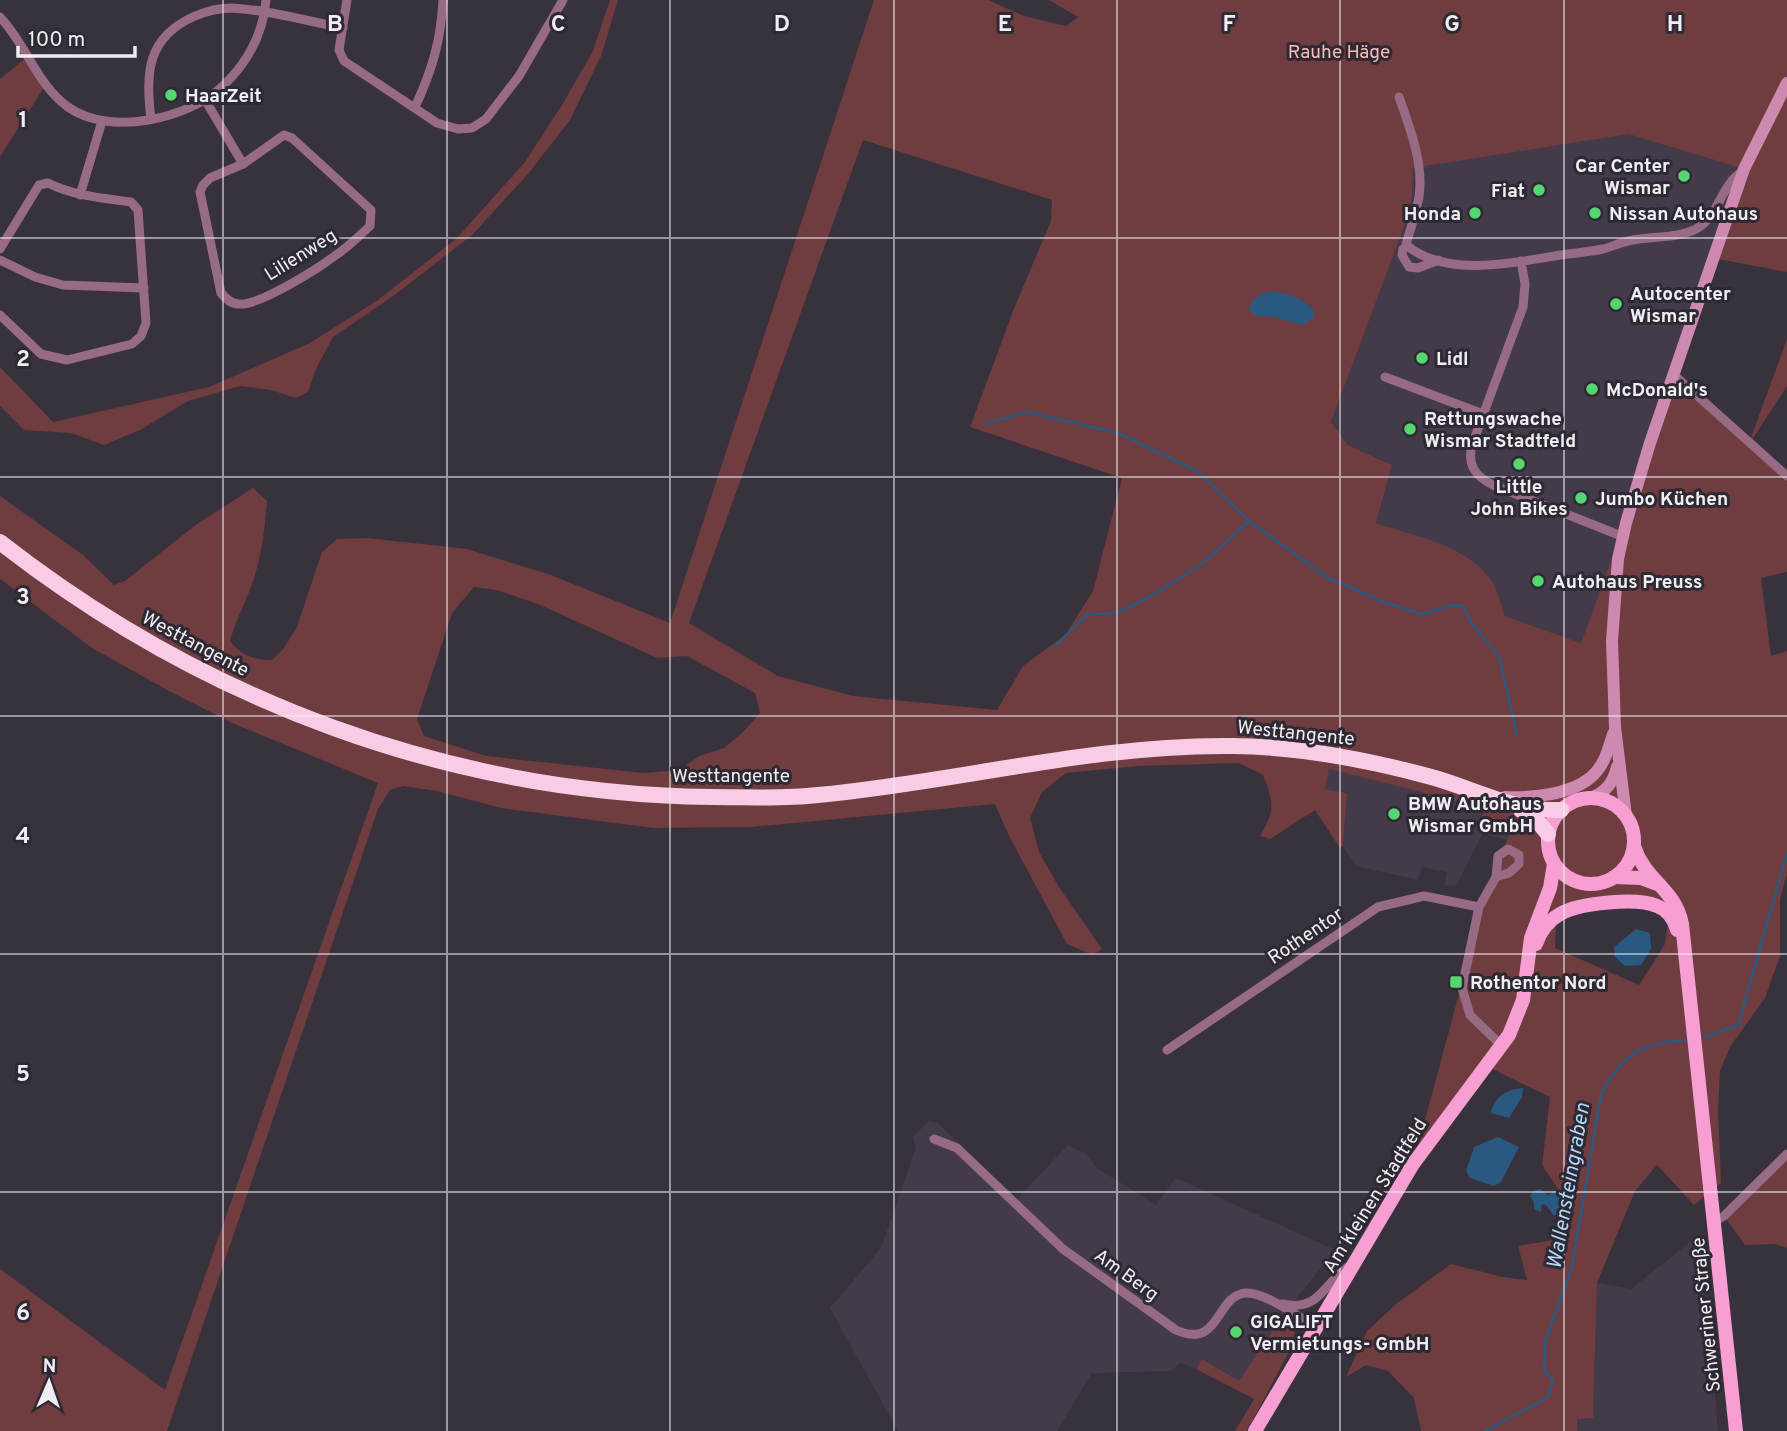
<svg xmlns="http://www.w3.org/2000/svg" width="1787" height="1431" font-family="Overpass,sans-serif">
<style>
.built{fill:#443b4a}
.green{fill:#6f3c3f;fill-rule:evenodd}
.water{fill:#295981}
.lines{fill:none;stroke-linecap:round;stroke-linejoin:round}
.stream{stroke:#295981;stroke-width:2.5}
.street{stroke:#976b84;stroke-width:9}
.secondary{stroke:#cd89b0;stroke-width:12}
.primary{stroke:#f79fd3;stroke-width:14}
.highway{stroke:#f7cce4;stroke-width:16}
.grid{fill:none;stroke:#f0edf3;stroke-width:2;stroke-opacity:0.55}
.poi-dot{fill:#55d672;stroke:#2e2932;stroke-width:2.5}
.labels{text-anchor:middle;stroke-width:6;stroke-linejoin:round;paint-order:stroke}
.park-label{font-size:19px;fill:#f6bbbc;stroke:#2e2932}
.poi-label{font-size:19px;font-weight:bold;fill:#f0edf3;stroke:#2e2932;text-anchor:start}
.street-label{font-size:19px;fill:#f0edf3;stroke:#2e2932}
.water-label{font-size:21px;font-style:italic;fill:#afd8fe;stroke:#2e2932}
.grid-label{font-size:23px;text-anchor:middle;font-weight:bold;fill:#f0edf3;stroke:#2e2932;stroke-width:6;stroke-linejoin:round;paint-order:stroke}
</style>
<rect width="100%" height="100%" fill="#38323c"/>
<g class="built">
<path d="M1625 133 1744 169 1629 513 1581 643 1505 616 1499 599 1448 548 1376 523 1392 465 1348 445 1331 422 1407 219 1412 197 1413 168Z"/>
<path d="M1329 768 1485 808 1482 816 1513 828 1507 840 1483 833 1456 886 1444 885 1447 872 1422 867 1418 880 1356 866 1343 846 1347 793 1325 789Z"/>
<path d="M929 1121 938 1123 1017 1199 1068 1145 1086 1154 1097 1168 1156 1205 1176 1178 1335 1250 1280 1319 1239 1382 1202 1359 1196 1369 1180 1363 1171 1371 1092 1373 1057 1431H898L830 1308 881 1248 916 1148 913 1137Z"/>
<path d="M1700 1234 1718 1431H1577V1419L1593 1418 1597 1283 1631 1289Z"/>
</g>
<g class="green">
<path d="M610 0H618L601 56 570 120 528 174 472 235 392 297 333 337 316 369 308 392 296 398 271 390 240 386 188 401 140 430 104 445 71 433 24 430 0 406V367L53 422 209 387 310 343 378 300 457 238 525 162 562 105 593 51Z"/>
<path d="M874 0H988L1024 16 1066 26 1078 17 1049 0H1787V272L1713 258 1744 169 1628 134 1413 168 1412 197 1407 219 1331 422 1348 445 1392 465 1376 523C1414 536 1467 545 1491 580 1498 590 1501 605 1505 616L1581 643 1619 539 1648 445 1675 377 1749 443 1787 339V386L1750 443 1787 476V572L1761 578 1771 656 1787 651V874L1780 899V956L1765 998 1730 1047 1720 1071 1718 1110 1721 1183 1694 1205 1657 1165 1635 1191 1597 1283 1593 1418 1577 1419V1431H1421L1414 1398 1388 1371 1366 1365 1346 1377 1367 1331 1396 1304 1451 1264 1503 1277 1527 1280 1518 1246 1565 1238 1574 1213 1542 1165 1550 1097 1488 1067 1436 1131 1413 1164 1463 979 1479 907 1512 828 1482 816 1485 808 1329 769 1325 789 1347 793 1343 846 1340 848 1315 810 1270 839 1260 836C1275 811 1274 802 1263 775L1239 763 1138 766 1066 773 1042 792 1030 818 1039 852 1059 887 1102 949 1093 955 1067 944 1009 836 995 804 751 827 653 828 501 808 437 791 403 786 390 790 378 809 167 1431H0V1269L165 1390 378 783 232 723 169 691 92 648 0 579V549C210 712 453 799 719 803 772 804 826 799 879 794 956 787 1031 767 1107 759 1182 750 1256 752 1331 760V756C1285 751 1239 744 1192 746 1066 750 942 784 817 795 782 798 747 797 712 797 451 794 205 702 0 542V496L83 555 114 585 125 581 197 524 253 488 267 501C265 527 262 553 254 578 247 600 236 619 230 641 242 656 254 660 272 660L284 648 297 627 322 552 337 539 367 538 467 549 551 575 670 623ZM863 140 1052 200 1051 221 1015 306 970 427 1122 478 1093 591 1066 634 1023 666 997 710 853 696 778 676 689 623ZM474 587 497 590 538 604 657 658 687 656 755 693 760 713 743 732 724 748 699 756 680 770 643 773 486 756 424 736 417 719 452 613ZM1639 902 1656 905 1669 914 1665 944 1639 985 1555 948 1556 916C1581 901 1611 903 1639 902Z"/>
<path d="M28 56 46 84 0 157V79Z"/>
<path d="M1787 1154V1248L1775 1244 1745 1245 1724 1216Z"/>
<path d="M1280 1319 1295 1332 1291 1348 1247 1431H1235L1254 1399 1196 1369 1202 1359 1239 1381Z"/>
</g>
<g class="water">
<path d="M1273 291C1290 294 1302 298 1314 310L1313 319 1302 325 1275 317 1255 316 1249 309C1253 296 1261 294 1273 291Z"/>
<path d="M1636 929 1650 933 1651 949 1641 965 1625 966 1615 957 1614 947Z"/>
<path d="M1523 1088 1522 1097 1509 1118 1491 1113C1494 1097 1507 1089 1523 1088Z"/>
<path d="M1498 1137 1519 1147 1501 1182 1494 1186 1470 1178 1466 1171 1474 1147Z"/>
<path d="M1540 1189 1548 1195 1556 1190 1565 1199 1559 1205 1563 1216 1553 1215 1547 1206 1542 1204 1541 1212 1534 1209V1202L1530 1196 1534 1191Z"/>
</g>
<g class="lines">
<g class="stream">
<path d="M984 424 1027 412 1118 433 1197 471 1249 521 1328 578 1387 603 1422 614 1453 605 1463 606 1471 623 1499 656 1517 735"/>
<path d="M1054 647 1087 615 1116 613 1144 600 1201 565 1249 521"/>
<path d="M1705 1037 1738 1025 1787 854"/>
<path d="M1485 1431 1547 1398 1553 1380 1544 1370 1545 1343 1572 1266 1601 1095C1619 1056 1644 1042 1686 1040"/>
</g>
<g class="street">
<path d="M347 0 339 50 344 61 437 123 458 129 472 128 486 119 519 76 563 0"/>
<path d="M0 17C26 44 37 85 68 107 110 137 189 119 224 85 248 62 263 33 266 0"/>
<path d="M1399 97C1410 128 1424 164 1419 197 1416 214 1410 229 1406 245 1446 278 1514 263 1560 255 1574 253 1589 252 1603 249 1611 247 1619 243 1628 241 1649 236 1677 239 1696 229 1719 217 1721 184 1742 172"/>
<path d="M204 98 243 164"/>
<path d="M415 107C432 71 441 40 443 0"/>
<path d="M151 119C145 73 147 37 195 16 207 11 219 8 232 8 269 10 307 21 343 28"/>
<path d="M284 135 292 138 371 210 370 226C359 236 348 247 336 255 319 268 259 306 239 304 231 304 226 299 221 293L200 192 203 185 210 178 243 164Z"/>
<path d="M80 195 102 121"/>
<path d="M1408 247 1403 249 1402 255 1409 267 1418 268 1439 260"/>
<path d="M0 249 39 185 48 183C74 196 102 198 131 202L138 210 146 323 141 336 132 344 67 360 41 354 0 315"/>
<path d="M0 260 35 277 63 285 144 288"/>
<path d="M1521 261 1525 284 1523 307 1472 445C1467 465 1475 476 1493 485L1624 537"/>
<path d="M1673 374 1787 476"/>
<path d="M1385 377 1483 414"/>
<path d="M1496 877 1509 873 1519 864V855L1508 849 1498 856 1496 877 1479 907 1462 988 1470 1015 1502 1046"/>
<path d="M1167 1050 1378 907 1424 896 1479 907"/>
<path d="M934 1139 957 1148 1063 1249 1176 1330C1221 1350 1215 1295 1246 1293 1265 1292 1298 1317 1315 1326"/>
<path d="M1714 1222 1724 1216 1787 1154"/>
<path d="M1282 1304C1320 1312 1322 1285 1348 1267"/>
</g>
<g class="secondary">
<path d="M1505 797C1531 798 1569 795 1590 778 1604 767 1608 750 1613 734"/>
<path d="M1591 798C1607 791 1613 783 1617 767"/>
<path d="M1626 816 1615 727 1612 641 1618 559 1626 523 1650 443 1744 169 1787 83"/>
</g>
<g class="primary">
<circle cx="1591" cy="841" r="43"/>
<path d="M1634 846C1645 881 1675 888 1682 924L1736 1431"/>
<path d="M1614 877 1641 878 1657 884"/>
<path d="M1536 944C1540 932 1548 921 1560 914 1579 903 1637 897 1657 906 1668 910 1674 919 1677 930"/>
<path d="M1255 1431 1413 1164 1509 1035 1523 1000 1531 938 1550 888 1554 864"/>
</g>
<g class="highway">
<path d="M0 542C205 702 451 794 712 797 747 797 783 799 818 795 957 782 1093 744 1233 746 1301 747 1370 760 1435 778 1476 790 1517 812 1561 810"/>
<path d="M1521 810 1535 818 1548 834"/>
</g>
</g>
<path class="grid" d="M223 0V1431M447 0V1431M670 0V1431M894 0V1431M1117 0V1431M1340 0V1431M1564 0V1431M0 238H1787M0 477H1787M0 716H1787M0 954H1787M0 1192H1787"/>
<g class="poi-dot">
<circle cx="171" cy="95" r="7"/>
<circle cx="1684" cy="176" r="7"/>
<circle cx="1539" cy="190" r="7"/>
<circle cx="1475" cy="213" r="7"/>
<circle cx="1595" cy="213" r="7"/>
<circle cx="1616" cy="304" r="7"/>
<circle cx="1422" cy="358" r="7"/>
<circle cx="1592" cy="389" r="7"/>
<circle cx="1410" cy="429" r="7"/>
<circle cx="1519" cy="464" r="7"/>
<circle cx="1581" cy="498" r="7"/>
<circle cx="1538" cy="581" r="7"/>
<circle cx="1394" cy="814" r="7"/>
<rect x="1449" y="975" width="14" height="14" rx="3.5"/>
<circle cx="1236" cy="1332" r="7"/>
</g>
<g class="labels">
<g class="park-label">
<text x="1339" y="58">Rauhe Häge</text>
</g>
<g class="poi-label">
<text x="185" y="102">HaarZeit</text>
<text x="1670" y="172" text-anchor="end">Car Center<tspan x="1670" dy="22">Wismar</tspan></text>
<text x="1525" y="197" text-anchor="end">Fiat</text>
<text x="1461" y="220" text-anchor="end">Honda</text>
<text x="1609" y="220">Nissan Autohaus</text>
<text x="1630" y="300">Autocenter<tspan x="1630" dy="22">Wismar</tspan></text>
<text x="1436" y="365">Lidl</text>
<text x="1606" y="396">McDonald's</text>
<text x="1424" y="425">Rettungswache<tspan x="1424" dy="22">Wismar Stadtfeld</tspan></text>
<text x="1519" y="493" text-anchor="middle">Little<tspan x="1519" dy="22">John Bikes</tspan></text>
<text x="1595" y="505">Jumbo Küchen</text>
<text x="1552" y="588">Autohaus Preuss</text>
<text x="1408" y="810">BMW Autohaus<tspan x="1408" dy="22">Wismar GmbH</tspan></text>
<text x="1470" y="989">Rothentor Nord</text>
<text x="1250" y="1328">GIGALIFT<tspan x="1250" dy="22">Vermietungs- GmbH</tspan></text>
</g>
<g class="street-label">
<text transform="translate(300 254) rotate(-32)" y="7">Lilienweg</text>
<text transform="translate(196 643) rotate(28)" y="7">Westtangente</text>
<text transform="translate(1296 732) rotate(6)" y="7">Westtangente</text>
<text x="731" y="782">Westtangente</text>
<text transform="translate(1305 935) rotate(-34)" y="7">Rothentor</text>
<text transform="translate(1374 1195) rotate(-58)" y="7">Am kleinen Stadtfeld</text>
<text transform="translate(1127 1274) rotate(36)" y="7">Am Berg</text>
<text transform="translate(1705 1315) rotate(-96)" y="7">Schweriner Straße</text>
</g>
<g class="water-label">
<text transform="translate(1568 1186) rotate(-80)" y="7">Wallensteingraben</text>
</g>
</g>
<g class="grid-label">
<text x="335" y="31">B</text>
<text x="558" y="31">C</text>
<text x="782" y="31">D</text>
<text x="1005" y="31">E</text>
<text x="1229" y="31">F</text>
<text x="1452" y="31">G</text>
<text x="1675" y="31">H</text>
<text x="23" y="127">1</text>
<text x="23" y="366">2</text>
<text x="23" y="604">3</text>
<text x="23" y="843">4</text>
<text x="23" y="1081">5</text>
<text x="23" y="1320">6</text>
</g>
<g transform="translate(49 1382) rotate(2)" stroke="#2e2932" stroke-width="5" paint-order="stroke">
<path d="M0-5L12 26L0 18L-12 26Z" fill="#f0edf3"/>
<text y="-10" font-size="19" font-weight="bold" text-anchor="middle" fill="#f0edf3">N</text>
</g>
<path d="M18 46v10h117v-10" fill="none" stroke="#f0edf3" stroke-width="3.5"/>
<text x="28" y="46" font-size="21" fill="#f0edf3" stroke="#2e2932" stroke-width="5" paint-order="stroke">100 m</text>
</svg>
